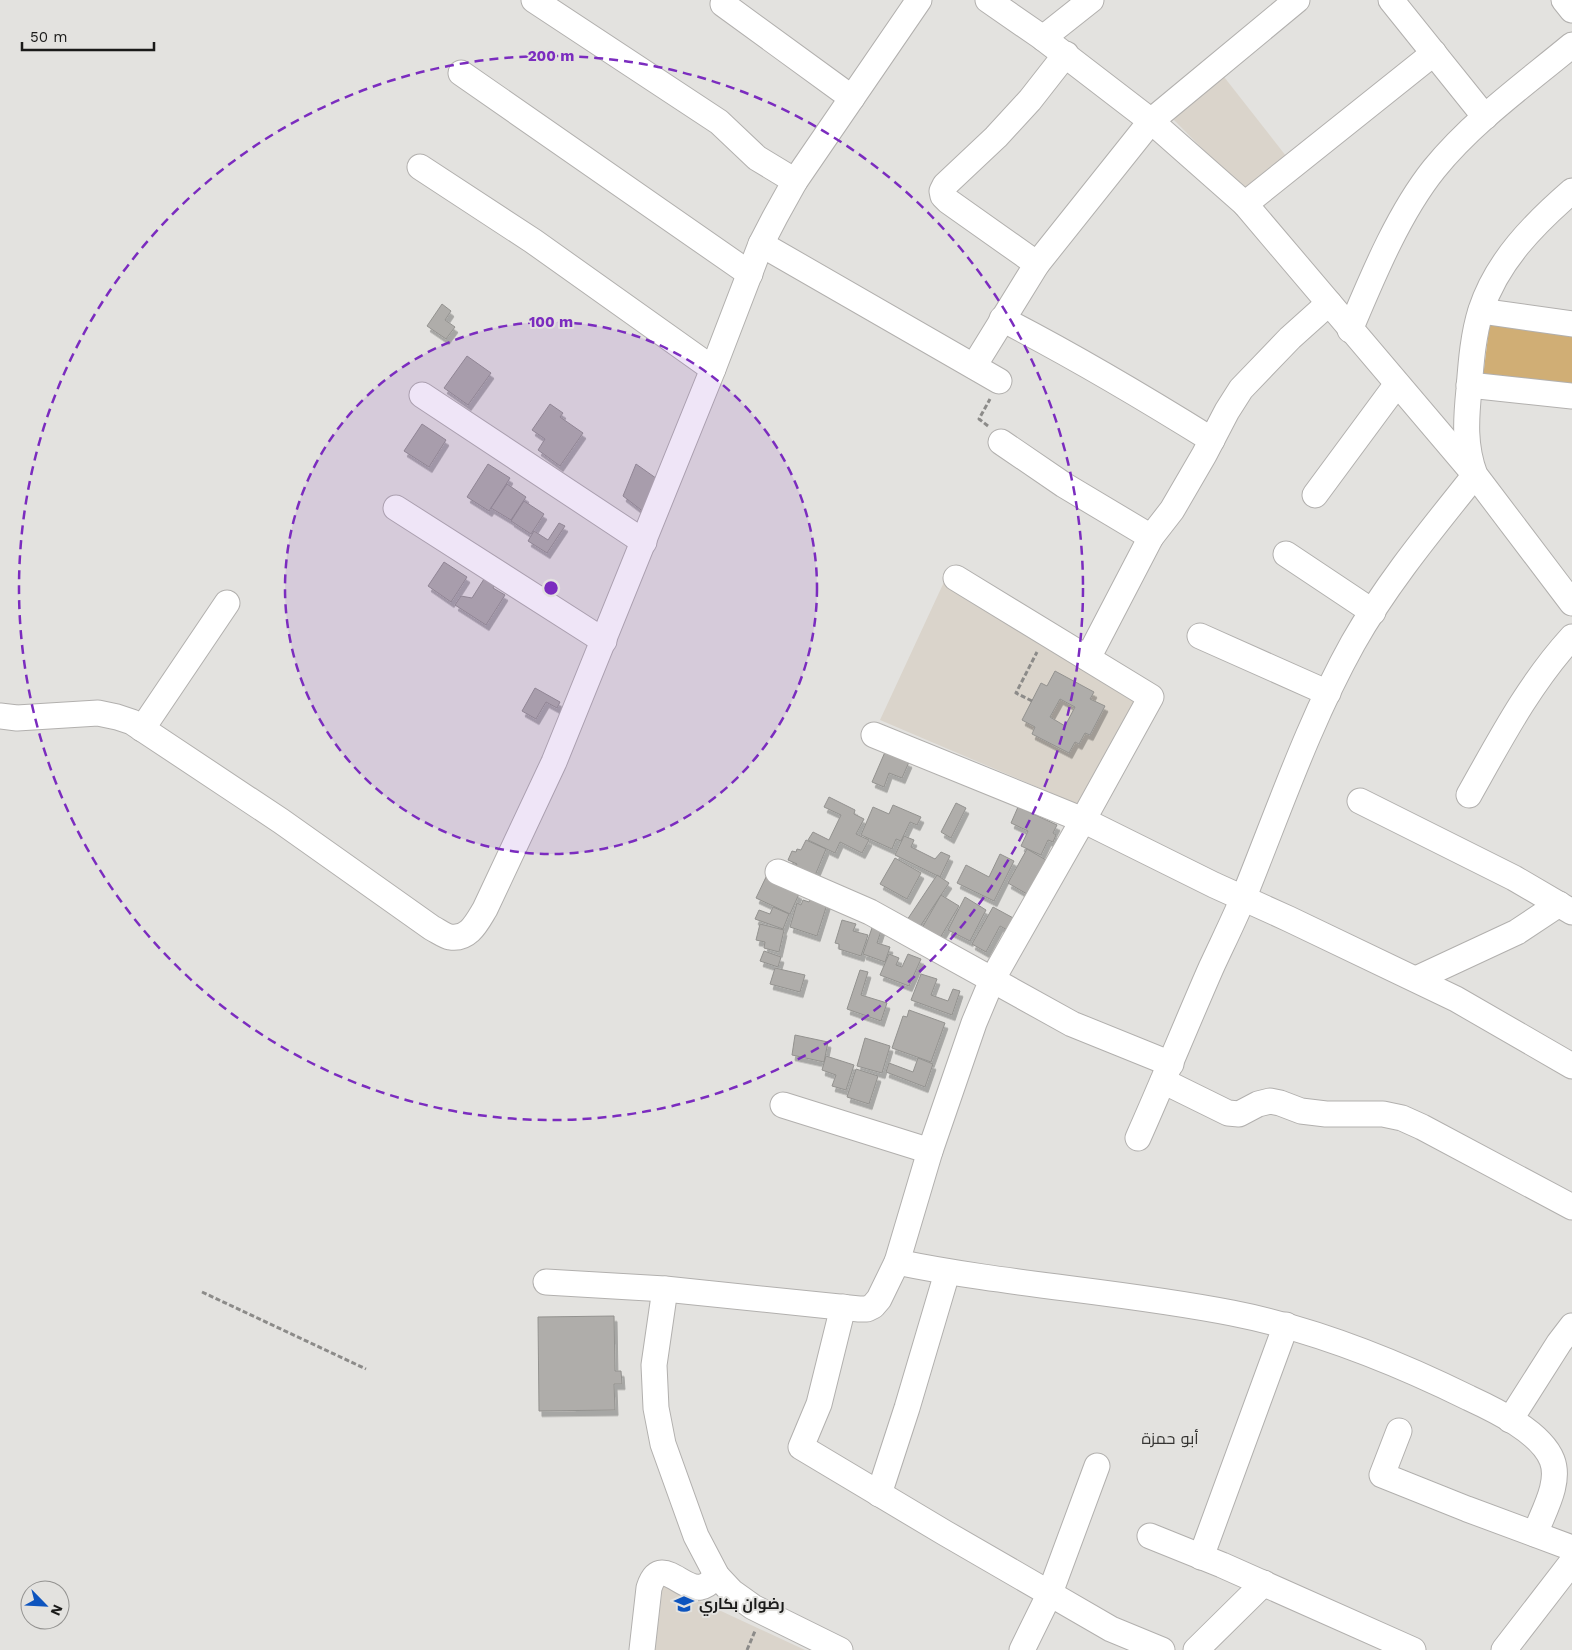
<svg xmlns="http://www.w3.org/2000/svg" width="1572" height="1650" font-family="'Work Sans',Cairo,sans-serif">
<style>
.built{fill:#dad4cb}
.green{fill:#d0ae75}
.building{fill:#afadaa;stroke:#93928f;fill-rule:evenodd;filter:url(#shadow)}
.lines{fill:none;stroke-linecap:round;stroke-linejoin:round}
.minor-casing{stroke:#b2b0ae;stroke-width:27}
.path{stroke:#8c8b89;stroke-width:3;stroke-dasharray:5 2.5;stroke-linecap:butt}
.minor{stroke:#fff;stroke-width:25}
.ring{fill:none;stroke:#7b2cbf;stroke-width:2.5;stroke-dasharray:9 6}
.labels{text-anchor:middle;stroke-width:4;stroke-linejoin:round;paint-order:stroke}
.poi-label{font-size:15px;font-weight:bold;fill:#1a1a19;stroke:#e3e2df;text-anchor:start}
.neighbourhood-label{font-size:16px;fill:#353432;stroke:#e3e2df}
.centre{fill:#7b2cbf;stroke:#e3e2df;stroke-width:2.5}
.ring-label{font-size:15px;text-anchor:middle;font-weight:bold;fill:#7b2cbf;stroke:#e3e2df;stroke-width:4;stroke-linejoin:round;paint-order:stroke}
</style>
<defs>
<filter id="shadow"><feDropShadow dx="3" dy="5.5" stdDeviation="0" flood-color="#0004"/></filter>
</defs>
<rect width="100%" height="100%" fill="#e3e2df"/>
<g class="built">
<path d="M1221 73 1286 156 1245 192 1171 117Z"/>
<path d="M944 582 1135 702 1077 804 880 720Z"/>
<path d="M663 1584 805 1650H655Z"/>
</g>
<path class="green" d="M1490 321 1572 331V388L1483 377Z"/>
<g class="building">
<path d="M442 304 451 311 445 320 455 327 446 339 427 326Z"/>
<path d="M467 356 491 373 468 405 444 388Z"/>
<path d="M550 404 563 413 560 417 583 433 560 466 538 450 545 439 532 430Z"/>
<path d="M422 424 446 440 429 467 404 451Z"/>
<path d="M488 464 510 478 489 511 467 497Z"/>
<path d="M636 464 660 481 645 513 623 496Z"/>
<path d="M507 484 526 497 511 520 491 508Z"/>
<path d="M524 501 544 514 531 534 511 521Z"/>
<path d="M559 523 565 526 547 553 528 541 534 531 548 540Z"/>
<path d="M444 562 467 577 451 602 428 586Z"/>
<path d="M484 579 494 586 493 588 505 595 486 625 455 605 461 596 472 598Z"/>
<path d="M1055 671 1094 692 1090 699 1105 706 1090 735 1085 733 1079 744 1075 742 1069 753 1032 734 1035 727 1022 720 1041 683 1047 686ZM1060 699 1075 707 1065 726 1050 717Z"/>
<path d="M535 688 560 702 557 708 546 702 536 719 522 711Z"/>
<path d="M885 752 909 762 902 778 889 773 884 787 872 782Z"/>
<path d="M829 797 855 810 854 814 864 819 856 834 869 840 862 853 840 842 835 853 808 840 813 832 829 840 841 815 824 807Z"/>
<path d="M956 803 966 808 951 838 941 832Z"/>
<path d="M893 805 921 817 917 825 910 822 901 841 896 839 892 849 861 835 873 807 889 814Z"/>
<path d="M1018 807 1057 825 1053 833 1056 835 1053 842 1048 840 1041 855 1021 846 1028 831 1011 823Z"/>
<path d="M904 836 914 840 911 847 935 859 941 852 950 856 940 877 895 855Z"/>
<path d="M806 840 826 849 814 878 794 869 797 864 788 860 792 851 796 852 797 849 801 850Z"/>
<path d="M1027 849 1046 860 1027 894 1008 883Z"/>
<path d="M1000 854 1014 861 994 901 957 883 966 865 989 877Z"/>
<path d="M895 858 921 873 907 899 880 884Z"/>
<path d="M767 875 799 894 790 914 756 898Z"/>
<path d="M937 875 949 883 919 928 907 920Z"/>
<path d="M941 895 959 906 940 938 922 928Z"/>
<path d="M811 896 828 901 817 936 790 927 797 903 801 905 803 900 809 902Z"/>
<path d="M965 897 986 910 970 941 948 930Z"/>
<path d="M773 907 789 914 783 929 755 919 759 910 770 914Z"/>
<path d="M993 907 1017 920 1011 932 1000 926 986 952 972 944Z"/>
<path d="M842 920 856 924 853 931 868 935 861 956 839 949V944L835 943Z"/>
<path d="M874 922 883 925 877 943 890 947 885 962 863 954Z"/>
<path d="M760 924 784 930 779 952 764 948 765 942 756 940Z"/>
<path d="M764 951 781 957 778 967 760 961Z"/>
<path d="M889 954 899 958 896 965 902 967 908 954 921 959 909 986 880 975Z"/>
<path d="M775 968 805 975 800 992 770 984Z"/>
<path d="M860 970 868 972 861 995 887 1003 881 1021 847 1009Z"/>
<path d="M921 974 937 979 931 995 948 1001 953 989 960 991 952 1015 911 1000Z"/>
<path d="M909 1010 945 1023 931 1062 892 1048 903 1016 907 1017Z"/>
<path d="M795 1035 828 1042 824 1062 792 1055Z"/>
<path d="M865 1038 890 1046 882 1073 857 1066Z"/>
<path d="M826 1056 854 1065 846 1090 832 1086 836 1075 822 1070Z"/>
<path d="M918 1058 933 1064 925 1087 886 1072 889 1063 913 1072Z"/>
<path d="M856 1069 878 1076 869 1104 847 1097Z"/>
<path d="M614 1316 615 1371H621L622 1384H614L615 1410 539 1411 538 1317Z"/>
</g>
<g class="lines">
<defs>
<g id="minor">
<path d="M534 0 719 122 757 158 795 181"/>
<path d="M988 0 1043 38 1151 121 1245 204 1475 475C1432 529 1387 583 1353 643 1310 720 1280 807 1247 889 1236 916 1223 942 1211 968 1186 1025 1163 1082 1138 1138"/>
<path d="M1391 0 1485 117"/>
<path d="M1564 0 1572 10"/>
<path d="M723 4 852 98"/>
<path d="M1043 38 1091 0"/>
<path d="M461 73 750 274"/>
<path d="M420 167 533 241 713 369"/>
<path d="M1572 191C1534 224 1497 261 1481 310 1473 335 1471 363 1469 389 1466 419 1464 446 1475 475L1572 603"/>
<path d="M1245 204 1434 53"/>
<path d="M761 244 999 381"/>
<path d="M1037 264 948 201 943 196 942 191 945 185 996 137 1030 100 1066 54"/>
<path d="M1481 311 1572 324"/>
<path d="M1002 319C1074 356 1143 397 1212 440"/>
<path d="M1350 330C1372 278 1398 214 1434 169 1473 121 1525 84 1572 45"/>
<path d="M974 366 1037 264 1151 121 1297 0"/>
<path d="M1469 385 1572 396"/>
<path d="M422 395 644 542"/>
<path d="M1001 442 1064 485 1151 537"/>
<path d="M1315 495 1397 384"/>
<path d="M396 508 604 641"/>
<path d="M1286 554 1373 612"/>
<path d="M1200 636 1328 693"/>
<path d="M1088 658 1151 537 1172 510 1204 455 1227 411 1241 389 1290 338 1329 303"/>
<path d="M0 716 17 718 98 713 117 717 132 722 281 821 432 928C438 931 445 936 450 937 469 940 477 922 485 909L554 762 713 369 761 244 775 217 795 181 919 0"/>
<path d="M142 729 227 603"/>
<path d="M874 735 1083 820 1214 885 1289 919 1456 999 1572 1066"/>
<path d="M1469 795C1500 740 1529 684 1572 637"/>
<path d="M1360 801 1514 878 1572 912"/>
<path d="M778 872 870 912 1072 1024 1171 1064"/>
<path d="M1416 979 1517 932 1559 904"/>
<path d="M1163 1081 1228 1113 1239 1114 1258 1104 1270 1101 1280 1103 1301 1111 1326 1114H1383L1402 1118 1422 1127 1572 1207"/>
<path d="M783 1105 930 1151"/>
<path d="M897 1262C1007 1285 1121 1291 1232 1313 1314 1329 1394 1361 1469 1398 1495 1410 1541 1432 1552 1460 1561 1483 1543 1512 1535 1534"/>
<path d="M546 1282 665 1289 859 1309H867L873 1306 879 1299 897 1262 930 1151 974 1023 992 980 1083 820 1151 697 956 578"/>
<path d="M665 1289 654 1365 656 1408 663 1444 696 1536 717 1576 732 1592 753 1607 840 1650"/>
<path d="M843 1307 819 1404 801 1447 945 1533 1111 1629 1162 1650"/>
<path d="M1510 1420 1559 1343 1572 1326"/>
<path d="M1399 1431 1382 1475 1467 1509 1572 1548"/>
<path d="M879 1494 907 1408 947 1273"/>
<path d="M1150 1536 1222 1565 1413 1650"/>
<path d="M1201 1557 1286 1325"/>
<path d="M642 1650 649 1588C660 1553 682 1591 701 1587 707 1586 713 1580 717 1576"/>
<path d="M1022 1650 1050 1593 1097 1466"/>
<path d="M1196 1650 1264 1583"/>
<path d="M1504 1650 1572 1562"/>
</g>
</defs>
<use href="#minor" class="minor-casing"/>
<g class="path">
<path d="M988 426 979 419 990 399"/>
<path d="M1032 701 1016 693 1037 652"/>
<path d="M202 1292 366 1369"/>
<path d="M747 1650 755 1631"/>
</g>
<use href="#minor" class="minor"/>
</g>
<circle cx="551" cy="588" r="266" fill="#7b2cbf" fill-opacity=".12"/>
<g class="ring">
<circle cx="551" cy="588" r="266"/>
<circle cx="551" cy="588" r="532"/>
</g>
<defs>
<symbol id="school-bare" viewBox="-9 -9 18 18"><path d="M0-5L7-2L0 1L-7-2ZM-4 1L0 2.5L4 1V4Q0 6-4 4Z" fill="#0d54be" stroke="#e3e2df" stroke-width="2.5" paint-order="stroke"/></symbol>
</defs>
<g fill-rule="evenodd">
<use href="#school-bare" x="670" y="1590" width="28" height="28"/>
</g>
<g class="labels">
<g class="poi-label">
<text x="699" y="1609">رضوان بكاري</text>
</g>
<g class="neighbourhood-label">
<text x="1170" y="1444">أبو حمزة</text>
</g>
</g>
<circle cx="551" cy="588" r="8" class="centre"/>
<g class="ring-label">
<text x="551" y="61">200 m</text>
<text x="551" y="327">100 m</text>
</g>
<g transform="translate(45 1605) rotate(114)"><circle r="24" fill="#e3e2df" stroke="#939290"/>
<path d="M0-4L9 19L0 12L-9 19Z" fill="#0d54be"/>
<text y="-8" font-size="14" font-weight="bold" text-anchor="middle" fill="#1a1a19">N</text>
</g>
<path d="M22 42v8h132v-8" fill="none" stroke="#1a1a19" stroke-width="2.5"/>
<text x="30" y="42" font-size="15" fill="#1a1a19" stroke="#e3e2df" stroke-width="4" paint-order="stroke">50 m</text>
</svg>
